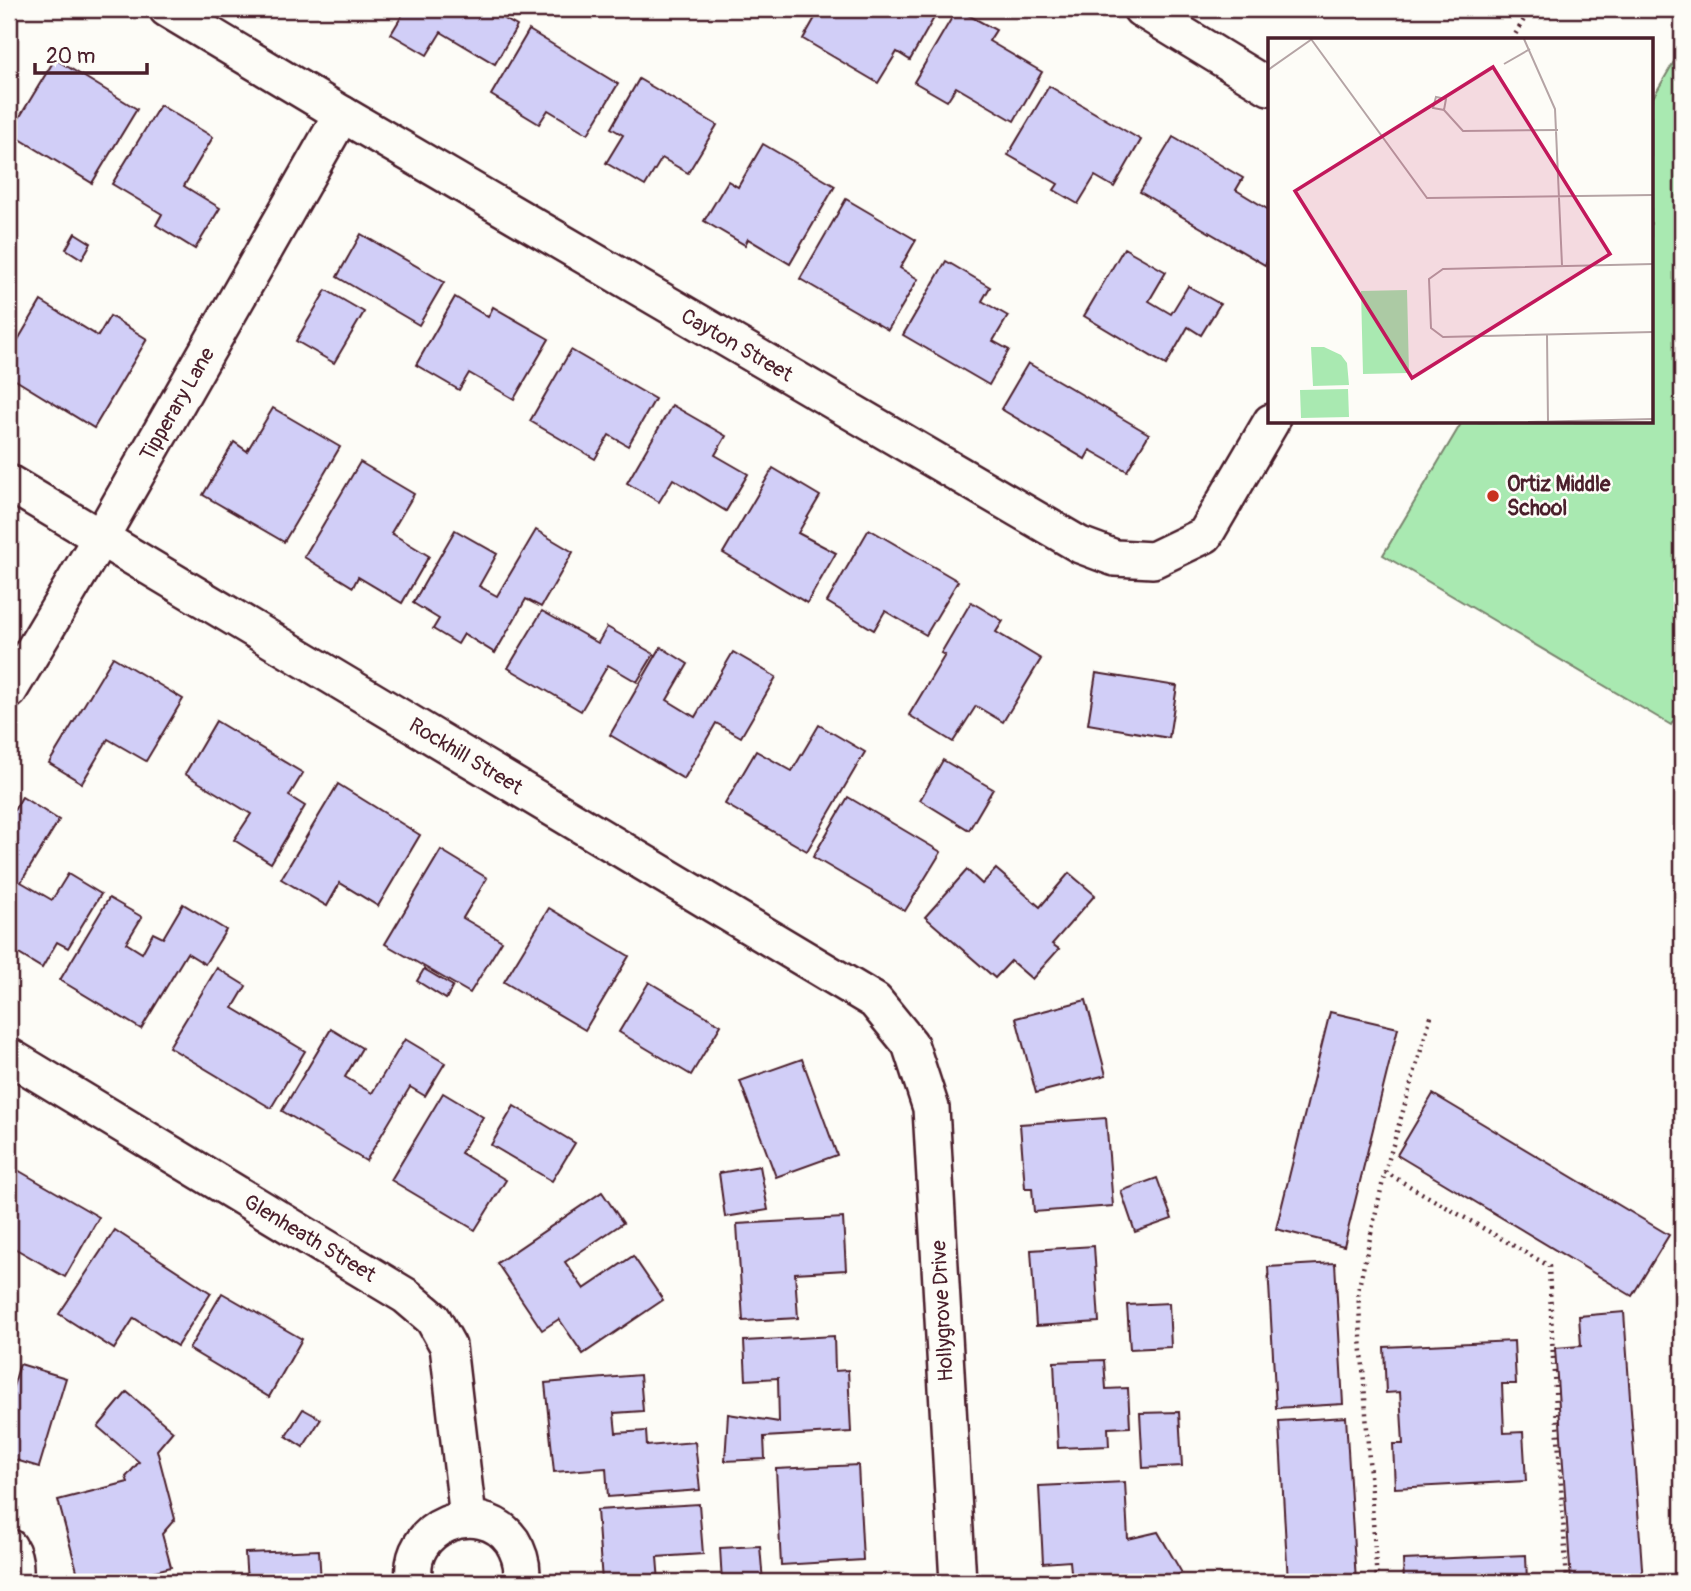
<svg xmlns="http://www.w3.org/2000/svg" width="1691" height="1591" font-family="Pangolin,sans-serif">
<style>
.green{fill:#a9e9b1;stroke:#7a846e;stroke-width:2}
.building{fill:#d1cef7;stroke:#4a1f2b;stroke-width:2}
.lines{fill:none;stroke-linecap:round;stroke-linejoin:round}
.minor-casing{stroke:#4a1f2b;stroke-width:40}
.path{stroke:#4a1f2b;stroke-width:4.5;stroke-dasharray:2 5;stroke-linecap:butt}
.minor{stroke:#fdfcf7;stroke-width:35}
.poi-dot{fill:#c8321e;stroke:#fdfcf7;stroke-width:2.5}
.labels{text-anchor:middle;stroke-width:5;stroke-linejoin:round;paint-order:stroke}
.street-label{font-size:21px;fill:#4a1f2b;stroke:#fdfcf7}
.poi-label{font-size:21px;font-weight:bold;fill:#4a1f2b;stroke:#fdfcf7;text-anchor:start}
.inset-road{fill:none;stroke:#b5a4a5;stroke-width:2}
.view{fill:#c2185b;fill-opacity:0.15;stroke:#c2185b;stroke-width:3.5}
.inset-edge{fill:none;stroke:#4a1f2b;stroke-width:3.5}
</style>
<rect width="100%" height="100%" fill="#fdfcf7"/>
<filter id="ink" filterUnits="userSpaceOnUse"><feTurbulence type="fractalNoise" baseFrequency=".0143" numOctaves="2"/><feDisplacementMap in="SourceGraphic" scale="14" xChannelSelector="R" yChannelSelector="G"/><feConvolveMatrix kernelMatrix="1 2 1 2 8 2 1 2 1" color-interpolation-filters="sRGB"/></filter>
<g filter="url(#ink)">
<path class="green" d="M1682 48V706L1671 725 1383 555 1462 422H1651V101Z"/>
<g class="building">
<path d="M406 9H487L517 26 495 64 441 32 427 55 391 34Z"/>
<path d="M820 9H939L910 60 897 52 878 83 803 39Z"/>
<path d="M957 9 996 30 989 41 1042 72 1014 121 956 87 947 101 914 82Z"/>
<path d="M529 30 618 84 588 134 548 110 539 124 491 95Z"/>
<path d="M55 59 137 109 92 183 10 133Z"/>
<path d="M639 79 717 125 688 173 662 158 645 186 606 163 623 135 611 128Z"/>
<path d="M1049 86 1141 140 1114 187 1095 176 1078 204 1054 190 1058 184 1008 155Z"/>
<path d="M160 105 213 137 184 186 220 208 195 249 156 225 162 214 112 184Z"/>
<path d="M1173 137 1243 178 1236 190 1269 210V257L1265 265 1140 192Z"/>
<path d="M763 144 835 186 790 264 748 239 745 245 704 221 728 181 738 187Z"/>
<path d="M846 199 916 240 900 268 918 279 888 330 800 279Z"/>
<path d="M75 233 91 243 82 259 66 249Z"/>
<path d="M361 234 444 282 419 325 337 277Z"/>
<path d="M1124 248 1166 272 1149 301 1171 314 1188 286 1220 304 1201 335 1188 327 1166 365 1084 316Z"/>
<path d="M946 261 990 287 982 301 1008 316 993 341 1009 350 989 385 903 335Z"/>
<path d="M326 290 364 312 334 363 296 341Z"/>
<path d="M455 297 488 317 493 307 549 339 514 399 469 373 459 390 416 365Z"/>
<path d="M41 301 98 336 110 316 147 339 94 428 9 376V355Z"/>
<path d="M571 350 655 399 628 446 609 435 595 459 530 421Z"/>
<path d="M1028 363 1149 434 1127 471 1090 450 1085 459 1001 409Z"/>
<path d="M672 405 726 436 715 455 748 474 726 511 673 479 659 502 627 483Z"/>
<path d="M273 408 340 447 284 542 203 495 234 442 247 451Z"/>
<path d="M360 462 414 494 391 533 429 556 402 603 358 577 353 587 304 557Z"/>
<path d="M773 468 820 496 798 533 836 553 807 603 723 553Z"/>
<path d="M869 529 958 581 926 635 885 611 874 630 827 602Z"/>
<path d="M455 530 497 554 479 586 497 596 536 530 573 552 541 607 526 599 495 653 464 634 458 644 433 629 439 619 413 603Z"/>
<path d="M971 602 1003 621 996 632 1041 659 1003 722 976 706 953 742 909 715 945 655 941 653Z"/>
<path d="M542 611 598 643 607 627 654 654 637 682 608 665 581 711 508 668Z"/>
<path d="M661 647 688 664 667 700 695 717 733 652 776 677 741 737 716 723 684 779 610 735Z"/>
<path d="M113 657 183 699 146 761 108 739 82 783 49 763Z"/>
<path d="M1096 673 1177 686 1169 738 1088 724Z"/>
<path d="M216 721 303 773 289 796 305 806 271 863 234 840 251 814 185 774Z"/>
<path d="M819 725 865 752 807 851 725 804 756 751 792 771Z"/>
<path d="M943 760 993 789 969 830 920 800Z"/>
<path d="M338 784 420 835 378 906 340 883 327 906 281 879Z"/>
<path d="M22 797 59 820 21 882 52 900 68 874 101 894 68 948 57 942 42 968 9 948V819Z"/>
<path d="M848 797 941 852 905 911 813 857Z"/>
<path d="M441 850 487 878 463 918 502 941 470 993 385 944Z"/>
<path d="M996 869 1040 907 1069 873 1095 895 1052 944 1059 949 1032 979 1011 961 995 978 925 917 967 870 982 884Z"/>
<path d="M109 898 142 917 126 943 142 953 153 933 163 938 183 904 226 930 205 964 187 953 141 1029 60 980Z"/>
<path d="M549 908 629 956 585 1030 504 982Z"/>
<path d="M217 968 246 986 233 1008 305 1051 271 1108 169 1047Z"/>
<path d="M424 969 453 986 446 999 417 981Z"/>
<path d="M649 982 721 1025 691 1075 619 1032Z"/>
<path d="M1086 1000 1106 1075 1036 1093 1016 1018Z"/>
<path d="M1330 1012 1398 1028 1344 1246 1276 1229Z"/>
<path d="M331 1029 362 1048 345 1077 372 1093 405 1039 445 1063 425 1096 410 1087 366 1161 282 1111Z"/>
<path d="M802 1059 837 1155 776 1177 740 1081Z"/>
<path d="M443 1093 483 1117 461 1153 506 1180 475 1230 391 1180Z"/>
<path d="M1433 1094 1669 1235 1632 1296 1397 1155Z"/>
<path d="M514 1106 575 1143 552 1181 491 1145Z"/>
<path d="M1106 1118 1113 1206 1034 1212 1032 1188H1025L1020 1124Z"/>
<path d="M9 1165 99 1217 65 1277 9 1245Z"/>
<path d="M760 1166 768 1210 725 1217 719 1173Z"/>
<path d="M1157 1178 1172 1219 1135 1232 1121 1191Z"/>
<path d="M602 1192 623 1223 565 1262 584 1289 633 1256 663 1300 583 1354 559 1319 542 1330 497 1263Z"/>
<path d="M843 1218 846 1270 795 1273 798 1318 743 1321 737 1224Z"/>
<path d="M115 1230 211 1293 177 1346 134 1318 114 1349 59 1314Z"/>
<path d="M1094 1246 1099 1322 1036 1326 1031 1250Z"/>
<path d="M1335 1263 1343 1404 1276 1408 1268 1267Z"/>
<path d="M222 1293 302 1339 269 1397 189 1349Z"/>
<path d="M1169 1303 1171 1347 1130 1349 1127 1305Z"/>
<path d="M1624 1312 1643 1582H1571L1555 1348 1581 1346 1579 1316Z"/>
<path d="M834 1336 835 1371 848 1370 851 1432 764 1437 765 1459 725 1461 728 1414 779 1422 778 1378 746 1380 744 1341Z"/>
<path d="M1514 1341 1516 1384H1502L1504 1433 1523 1432 1526 1481 1395 1488 1393 1444H1403L1400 1392 1386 1393 1384 1347Z"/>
<path d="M1104 1360 1106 1389 1128 1388 1130 1427 1108 1428 1109 1446 1058 1448 1054 1362Z"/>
<path d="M20 1364 66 1378 39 1467 9 1458V1389L12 1390Z"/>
<path d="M640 1375 643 1411 614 1413 616 1433 646 1431 647 1446 695 1442 700 1490 608 1497 606 1468 554 1472 545 1383Z"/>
<path d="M127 1392 173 1431 157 1450 175 1519 162 1534 171 1567 112 1582H80L58 1500 128 1482 126 1477 139 1462 98 1427Z"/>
<path d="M303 1409 321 1419 303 1447 286 1436Z"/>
<path d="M1179 1412 1182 1466 1143 1468 1140 1413Z"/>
<path d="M1346 1417 1356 1582H1288L1279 1421Z"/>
<path d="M858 1465 863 1560 781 1565 776 1469Z"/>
<path d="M1125 1482 1128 1539 1158 1532 1182 1573 1164 1582H1072L1070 1561 1043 1563 1039 1486Z"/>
<path d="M699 1504 703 1554 657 1557 659 1582H602L597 1510Z"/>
<path d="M760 1546 763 1582H722L720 1548Z"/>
<path d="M319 1550 321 1582H247L245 1553Z"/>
<path d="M1526 1555 1527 1582H1404L1403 1560Z"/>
</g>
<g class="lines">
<defs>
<g id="minor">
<path d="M167 9 342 114 1080 545 1115 558 1153 560 1205 535 1271 422"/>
<path d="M1141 9 1269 87"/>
<path d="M9 483 875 1001 910 1044 931 1108 958 1582"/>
<path d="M9 691 101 537 342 114"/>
<path d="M9 1056 406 1296 433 1319 448 1346 468 1518"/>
<path d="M9 1547C16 1558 16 1570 14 1582"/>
<path d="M415 1582C403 1527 480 1496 512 1541 520 1554 524 1567 521 1582"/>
</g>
</defs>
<use href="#minor" class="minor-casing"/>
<g class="path">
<path d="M1512 40 1530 9"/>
<path d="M1385 1172 1549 1266 1553 1358 1567 1582"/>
<path d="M1377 1582 1358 1291 1385 1172 1431 1016"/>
</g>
<use href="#minor" class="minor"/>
</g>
</g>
<circle class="poi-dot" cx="1493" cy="496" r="7"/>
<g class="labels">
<g class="street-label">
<text transform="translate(737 345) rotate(30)" y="7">Cayton Street</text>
<text transform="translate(177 404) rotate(-60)" y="7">Tipperary Lane</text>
<text transform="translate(466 756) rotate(31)" y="7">Rockhill Street</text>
<text transform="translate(310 1238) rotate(31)" y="7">Glenheath Street</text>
<text transform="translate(942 1311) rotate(-93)" y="7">Hollygrove Drive</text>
</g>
<g class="poi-label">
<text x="1507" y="491">Ortiz Middle<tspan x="1507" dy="24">School</tspan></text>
</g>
</g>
<g transform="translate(1268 38)">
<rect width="385" height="385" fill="#fdfcf7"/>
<path d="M139 252 141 335 95 336 93 253ZM43 309H56L73 317 79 325 81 347 45 348ZM80 351 81 379 33 380 32 352Z" fill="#a9e9b1"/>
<path class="inset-road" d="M43 1 159 160 385 157M256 1 287 71 294 227M236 26 262 11M0 32 44 1M176 72 178 61 168 59 165 70 176 72 195 93 290 92M385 226 175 231 161 241 163 290 175 299 385 294M279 297 280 384M260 384 385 381"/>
<path class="view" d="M225 29 342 216 144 340 27 153Z"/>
<rect width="385" height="385" class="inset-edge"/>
</g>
<rect width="1691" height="1591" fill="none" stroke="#fdfcf7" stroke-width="35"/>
<rect x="18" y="18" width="1656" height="1556" fill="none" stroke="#4a1f2b" stroke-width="2.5" filter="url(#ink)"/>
<path d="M35 63v10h112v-10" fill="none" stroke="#4a1f2b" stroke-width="3.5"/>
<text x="46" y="63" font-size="21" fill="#4a1f2b" stroke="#fdfcf7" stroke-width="5" paint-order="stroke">20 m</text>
</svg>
